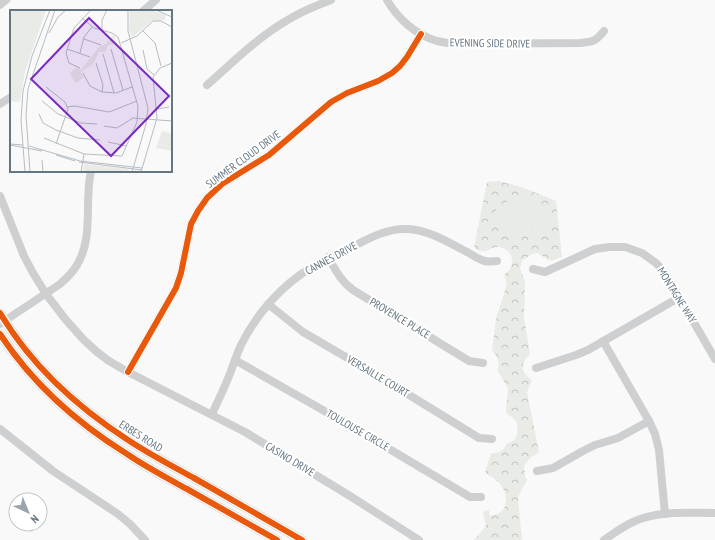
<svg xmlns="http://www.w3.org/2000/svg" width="715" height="540" font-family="'PT Sans Narrow',sans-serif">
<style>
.park{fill:url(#park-crowns)}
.garden{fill:#e8ebe6}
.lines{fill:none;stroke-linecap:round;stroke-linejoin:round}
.minor{stroke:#cecfd0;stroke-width:8}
.major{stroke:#e1e2e2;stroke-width:10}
.cycleway-casing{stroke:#fff;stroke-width:8}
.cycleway{stroke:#e8590c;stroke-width:6}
.labels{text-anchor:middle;stroke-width:4;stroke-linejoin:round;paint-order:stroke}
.street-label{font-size:11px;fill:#657683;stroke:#fff}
.inset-road{fill:none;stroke:#b5bdc3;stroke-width:1}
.view{fill:#7b2cbf;fill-opacity:0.15;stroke:#7b2cbf;stroke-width:2}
.inset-edge{fill:none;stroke:#657683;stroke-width:2}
</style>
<defs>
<pattern id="park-crowns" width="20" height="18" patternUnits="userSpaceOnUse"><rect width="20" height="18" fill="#e8ebe6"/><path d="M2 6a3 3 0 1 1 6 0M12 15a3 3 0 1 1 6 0" fill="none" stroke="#c0c3c0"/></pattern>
</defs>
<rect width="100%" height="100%" fill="#f9f9f9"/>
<path class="park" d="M499 181C520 186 537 193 556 201L562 257 551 261 547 259 537 253 532 254 523 260 521 264 520 269 525 281 524 317 530 354C520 364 520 372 532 380L527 392 539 452 530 458 524 466 525 477 527 480 518 497 521 530 522 540H474L486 526 483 512 489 510 490 516C494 515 499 514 502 511 510 501 505 487 496 480 493 477 489 475 485 473L491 453C500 453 504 451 507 443 518 442 520 430 516 421 514 418 508 415 506 412L508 388 497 370C501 363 497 356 492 350L496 319 507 284 504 275C509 271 513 266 512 259 510 249 500 245 492 248 490 249 488 250 486 251 481 252 478 250 474 248L487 182Z"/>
<path class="garden" d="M525 193 529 194 549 220 548 224 538 231 533 230 520 239H515L495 213C498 207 504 201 511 201L512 203Z"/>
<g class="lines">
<g class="minor">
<path d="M387 0C398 19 416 35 437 41 442 42 448 43 453 44L580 43C593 42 596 41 604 31"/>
<path d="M0 5 6 0"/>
<path d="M143 11 156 0"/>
<path d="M207 85C232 63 257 38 286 21 300 12 315 6 331 0"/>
<path d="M0 104 11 97"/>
<path d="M0 196 24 256 33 273 46 294 66 320 83 339 97 352 109 361 128 372 245 432 350 496 419 540"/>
<path d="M328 257C336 271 341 281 353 290L469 361 483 363"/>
<path d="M533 269 545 272 595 249 610 247H625L642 253 656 263 666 274 715 359"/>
<path d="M268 304 303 332 380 377 479 438 492 439"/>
<path d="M0 324 60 284C67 278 73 272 77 265 94 237 84 202 91 171"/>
<path d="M603 341 649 421 655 434 659 450 665 514"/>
<path d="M235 360 349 425 470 497H481"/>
<path d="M536 368 576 355 588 350 680 297"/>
<path d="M128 372 176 288 181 273 191 224 198 211 207 198 222 184 269 155 331 102 347 93 378 81 392 73 400 66 407 57 421 34"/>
<path d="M212 414C217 403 222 393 227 381 232 369 236 356 241 345 257 313 282 285 312 267 324 259 337 254 350 248 368 239 387 228 407 229 430 230 449 243 469 253 474 256 480 260 485 261 489 262 494 261 497 261"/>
<path d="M0 429 53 471 118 514 130 524 145 540"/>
<path d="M537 471 553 468 583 451 595 445 618 438 649 421"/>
<path d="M604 540C613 534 622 527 633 522 658 510 688 513 715 513"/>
</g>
<g class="major">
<path d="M0 313C31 365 77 407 128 440 149 454 172 466 194 478 230 499 266 519 302 540"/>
<path d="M0 334C32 383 77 423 127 454 146 467 167 478 187 489 217 506 247 523 277 540"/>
</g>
<defs>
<g id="cycleway">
<path d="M0 313C31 365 77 407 128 440 149 454 172 466 194 478 230 499 266 519 302 540"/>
<path d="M0 334C32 383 77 423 127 454 146 467 167 478 187 489 217 506 247 523 277 540"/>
<path d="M128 372 176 288 181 273 191 224 198 211 207 198 222 184 269 155 331 102 347 93 378 81 392 73 400 66 407 57 421 34"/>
</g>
</defs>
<use href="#cycleway" class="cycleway-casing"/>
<use href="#cycleway" class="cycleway"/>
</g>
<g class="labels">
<g class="street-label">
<text transform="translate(490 43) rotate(1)" y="4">EVENING SIDE DRIVE</text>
<text transform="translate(243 159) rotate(-36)" y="4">SUMMER CLOUD DRIVE</text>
<text transform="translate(331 258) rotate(-28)" y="4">CANNES DRIVE</text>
<text transform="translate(677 295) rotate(58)" y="4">MONTAGNE WAY</text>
<text transform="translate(400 318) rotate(31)" y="4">PROVENCE PLACE</text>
<text transform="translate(378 376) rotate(31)" y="4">VERSAILLE COURT</text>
<text transform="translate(358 430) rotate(30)" y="4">TOULOUSE CIRCLE</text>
<text transform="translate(141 436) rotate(32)" y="4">ERBES ROAD</text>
<text transform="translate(290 459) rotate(31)" y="4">CASINO DRIVE</text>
</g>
</g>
<g transform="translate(10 10)">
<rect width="162" height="162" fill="#f9f9f9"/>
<path d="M0 0H36L15 62 10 92 0 91ZM152 121 162 124V141L146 138Z" fill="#e8ebe6"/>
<path d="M120 0 143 1 156 5 155 10 141 11 122 28 119 20ZM104 24 107 34 98 35 95 42H89L83 54 71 62 74 67 66 73 60 64 66 57 71 60 89 37 96 34ZM74 154 118 159 119 162H73Z" fill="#e8ebe6"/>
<path class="inset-road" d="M118 0V21L138 98 136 114 122 162M146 0 162 7M72 8 84 18 102 23 108 27 125 86M92 20V10L97 0M133 21 145 33 151 56M39 23 48 7 56 0M74 29 91 35M111 33 127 26 143 11H151L162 17M57 39 80 47M101 39 113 80M133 40 137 59 144 65M70 43 74 27 82 17M93 44 104 83M86 53 93 75 92 82M70 58 59 53 56 43 64 18 81 0M73 63 80 76 92 82 106 83 122 77M36 77 55 92 58 99 46 134M32 91 48 104 71 113 87 114M57 97 65 96 99 102 127 91M147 99 159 97M29 104 33 113 46 120 68 128 90 130M94 116 107 118 123 108 162 111M34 128 74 144 112 146 127 112 128 96 125 86M98 132 117 136M0 134 13 135M0 135 32 141M19 136 70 151 132 158M46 145 65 151M32 150 33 162M69 152 132 160M15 162 11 110 13 81 22 46 40 0M20 162 16 105 18 79 45 0M71 162 74 144M131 162 147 108 143 67 150 58 162 53"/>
<path class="view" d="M79 8 159 86 101 146 21 69Z"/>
<rect width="162" height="162" class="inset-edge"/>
</g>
<g transform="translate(28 512) rotate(136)"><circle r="19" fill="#ffffff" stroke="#c1c8cd"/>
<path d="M0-3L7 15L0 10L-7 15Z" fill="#99a4ac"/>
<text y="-6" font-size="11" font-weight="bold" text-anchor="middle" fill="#657683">N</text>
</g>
</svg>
